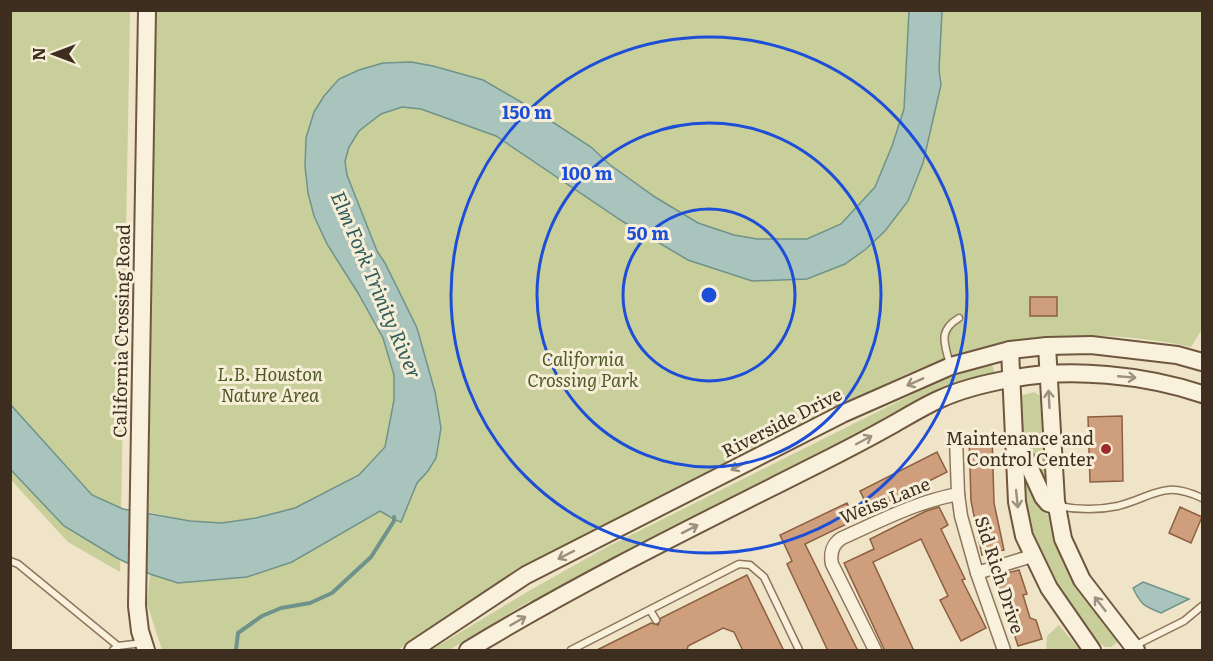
<svg xmlns="http://www.w3.org/2000/svg" width="1213" height="661" font-family="Literata,serif">
<style>
.green{fill:#c9cf9b}
.water{fill:#a9c4bc;stroke:#6f938a;stroke-width:1.5}
.lines{fill:none;stroke-linecap:round;stroke-linejoin:round}
.stream{stroke:#6f938a;stroke-width:4}
.building{fill:#cf9f7d;stroke:#8d5f41;stroke-width:1.5}
.lane-casing{stroke:#8d765c;stroke-width:9}
.street-casing{stroke:#8d765c;stroke-width:15}
.secondary-casing{stroke:#6f573f;stroke-width:20}
.lane{stroke:#faf1dc;stroke-width:6}
.street{stroke:#faf1dc;stroke-width:12}
.secondary{stroke:#faf1dc;stroke-width:16}
.oneway{stroke:#9c907e}
.ring{fill:none;stroke:#1d4ed8;stroke-width:3}
.poi-dot{fill:#9e2a2b;stroke:#f7eed8;stroke-width:2}
.labels{text-anchor:middle;stroke-width:6;stroke-linejoin:round;paint-order:stroke}
.street-label{font-size:18px;fill:#3d2e20;stroke:#f7eed8}
.park-label{font-size:18px;font-style:italic;fill:#4d5a26;stroke:#f7eed8}
.poi-label{font-size:18px;fill:#3d2e20;stroke:#f7eed8;text-anchor:end}
.water-label{font-size:20px;font-style:italic;fill:#2f5d5a;stroke:#f7eed8}
.centre{fill:#1d4ed8;stroke:#f7eed8;stroke-width:3}
.ring-label{font-size:18px;text-anchor:middle;font-weight:bold;fill:#1d4ed8;stroke:#f7eed8;stroke-width:6;stroke-linejoin:round;paint-order:stroke}
</style>
<rect width="100%" height="100%" fill="#f0e4c8"/>
<g class="green">
<path d="M11 11H130L120 572 68 542 11 480Z"/>
<path d="M155 11H909L904 109 892 146 875 187 841 224 807 239H757L734 235 698 223 655 197 609 164 591 147 528 106 483 80 433 66 411 62 383 64 359 70 305 166 308 193 314 216 383 338 394 375V400L385 447 359 475 295 508 256 518 222 523 190 521 148 512Z"/>
<path d="M942 11H1202V329L1191 347C1090 326 999 334 904 375 881 386 858 399 835 411L414 639 398 650H162L147 604 150 574 178 583 247 577 292 562 380 511C388 515 393 520 401 522L417 483 428 471 436 458 441 427 435 392 417 328 385 263 377 251 347 175 345 161 349 147 359 131 381 114 402 107 421 109 496 136 622 221 688 260 752 281 908 201 923 163 941 85 939 70Z"/>
<path d="M992 364 995 373 960 383 533 605 530 601 449 650H431L527 592 605 548 931 385 958 374Z"/>
<path d="M1034 392 1042 397 1045 486 1041 487 1020 425V396Z"/>
<path d="M1022 464 1024 465 1039 508 1050 517 1060 550 1119 641 1111 647H1105L1092 637 1055 584 1027 522Z"/>
<path d="M1059 625 1080 650H1046L1047 636Z"/>
</g>
<g class="water">
<path d="M909 11H942L939 70 941 85 923 163 908 201 885 231 866 249 845 264 807 279 752 281 688 260 622 221 496 136 421 109 402 107 381 114 359 131 349 147 345 161 347 175 377 251 385 263 417 328 435 392 441 428 436 458 428 471 417 483 401 522C393 520 388 515 380 511L292 562 247 577 178 583 150 574 117 558 64 526 11 470 10 404 92 495 123 509 190 521 222 523 256 518 295 508 359 475 385 447 394 400V375L383 338 358 293 327 244 314 216 308 193 305 166 306 138 314 112 324 96 339 79 359 70 383 63 411 62 433 66 483 80 528 106 591 147 609 164 655 197 698 223 734 235 757 239H807L841 224 875 187 892 146 904 109Z"/>
<path d="M1143 582 1189 599 1161 613C1144 606 1141 605 1133 588Z"/>
</g>
<g class="lines">
<path class="stream" d="M236 650 238 633 262 616 281 608 310 603 332 593 371 557 394 521V517"/>
</g>
<g class="building">
<rect x="1030" y="297" width="27" height="19"/>
<path d="M1122 416 1123 481 1090 482 1088 417Z"/>
<path d="M992 435 994 503 1004 550 982 555 971 501 969 436Z"/>
<path d="M937 452 947 472 870 511 860 491Z"/>
<path d="M847 503 855 520 805 544 858 651H828L787 564 792 561 780 535Z"/>
<path d="M939 507 948 525 941 529 965 579 962 580 986 628 961 641 940 600 948 596 921 539 873 562 914 651H885L844 563 874 549 870 539 926 511Z"/>
<path d="M1180 507 1202 517 1191 543 1169 533Z"/>
<path d="M1019 570 1027 594 1023 595 1030 618 1036 620 1042 639 1018 646 998 584V575Z"/>
<path d="M747 575 784 651H743L734 632 723 628 688 646 687 651H595L651 623 658 625 661 618Z"/>
</g>
<g class="lines">
<defs>
<g id="lane">
<path d="M950 365C945 344 937 331 959 318"/>
<path d="M1058 506C1078 510 1099 510 1118 506 1155 496 1163 480 1202 498"/>
<path d="M10 561 18 564 118 646"/>
<path d="M650 610 656 620"/>
<path d="M1134 646 1184 621 1202 606"/>
<path d="M113 650 118 646 142 643"/>
<path d="M571 650 739 564 750 565 764 577 799 650"/>
</g>
<g id="street">
<path d="M956 438 958 494 961 516 977 573 1004 650"/>
<path d="M977 573 1032 556"/>
<path d="M875 650 832 564C830 554 832 544 842 538 880 521 916 502 958 494"/>
</g>
<g id="secondary">
<path d="M1047 346 1056 501 1063 539 1082 580 1136 650"/>
<path d="M1010 350 1017 502 1024 536 1049 588 1092 650"/>
<path d="M1017 440 1043 497 1048 503 1057 506"/>
<path d="M146 650 140 631 137 606 147 10"/>
<path d="M413 650 526 575 842 414 951 366 1010 350 1047 346 1091 345 1177 355 1202 362"/>
<path d="M468 650C580 582 699 524 816 465 842 452 867 439 892 425 908 416 924 406 940 399 962 389 987 383 1010 379 1070 367 1145 375 1202 394"/>
</g>
</defs>
<use href="#lane" class="lane-casing"/>
<use href="#street" class="street-casing"/>
<use href="#secondary" class="secondary-casing"/>
<use href="#lane" class="lane"/>
<use href="#street" class="street"/>
<use href="#secondary" class="secondary"/>
</g>
<defs><path id="oneway-shaft" d="M-6 0H5M1.5-3L5.5 0L1.5 3" fill="none" stroke-width="1.6" stroke-linecap="round" stroke-linejoin="round" transform="scale(1.5)"/></defs>
<g class="oneway">
<use href="#oneway-shaft" transform="translate(1127 377) rotate(5)"/>
<use href="#oneway-shaft" transform="translate(915 382) rotate(156)"/>
<use href="#oneway-shaft" transform="translate(1049 399) rotate(-93)"/>
<use href="#oneway-shaft" transform="translate(864 440) rotate(-28)"/>
<use href="#oneway-shaft" transform="translate(739 466) rotate(153)"/>
<use href="#oneway-shaft" transform="translate(1017 499) rotate(84)"/>
<use href="#oneway-shaft" transform="translate(690 529) rotate(-27)"/>
<use href="#oneway-shaft" transform="translate(566 555) rotate(153)"/>
<use href="#oneway-shaft" transform="translate(1100 604) rotate(-128)"/>
<use href="#oneway-shaft" transform="translate(518 621) rotate(-30)"/>
</g>
<g class="ring">
<circle cx="709" cy="295" r="86"/>
<circle cx="709" cy="295" r="172"/>
<circle cx="709" cy="295" r="258"/>
</g>
<circle class="poi-dot" cx="1106" cy="449" r="6"/>
<g class="labels">
<g class="street-label">
<text transform="translate(122 331) rotate(-89)" y="6">California Crossing Road</text>
<text transform="translate(782 423) rotate(-27)" y="6">Riverside Drive</text>
<text transform="translate(885 501) rotate(-22)" y="6">Weiss Lane</text>
<text transform="translate(999 575) rotate(72)" y="6">Sid Rich Drive</text>
</g>
<g class="park-label">
<text x="583" y="366">California<tspan x="583" dy="21">Crossing Park</tspan></text>
<text x="270" y="381">L.B. Houston<tspan x="270" dy="21">Nature Area</tspan></text>
</g>
<g class="poi-label">
<text x="1094" y="445">Maintenance and<tspan x="1094" dy="21">Control Center</tspan></text>
</g>
<g class="water-label">
<text transform="translate(376 285) rotate(67)" y="7">Elm Fork Trinity River</text>
</g>
</g>
<circle cx="709" cy="295" r="9" class="centre"/>
<g class="ring-label">
<text x="527" y="119">150 m</text>
<text x="587" y="180">100 m</text>
<text x="648" y="240">50 m</text>
</g>
<rect width="1213" height="661" fill="none" stroke="#3d2e20" stroke-width="24"/>
<g transform="translate(54 54) rotate(270)" stroke="#f7eed8" stroke-width="4.5" paint-order="stroke">
<path d="M0-4.5L10 22L0 15L-10 22Z" fill="#3d2e20"/>
<text y="-9" font-size="16" font-weight="bold" text-anchor="middle" fill="#3d2e20">N</text>
</g>
</svg>
